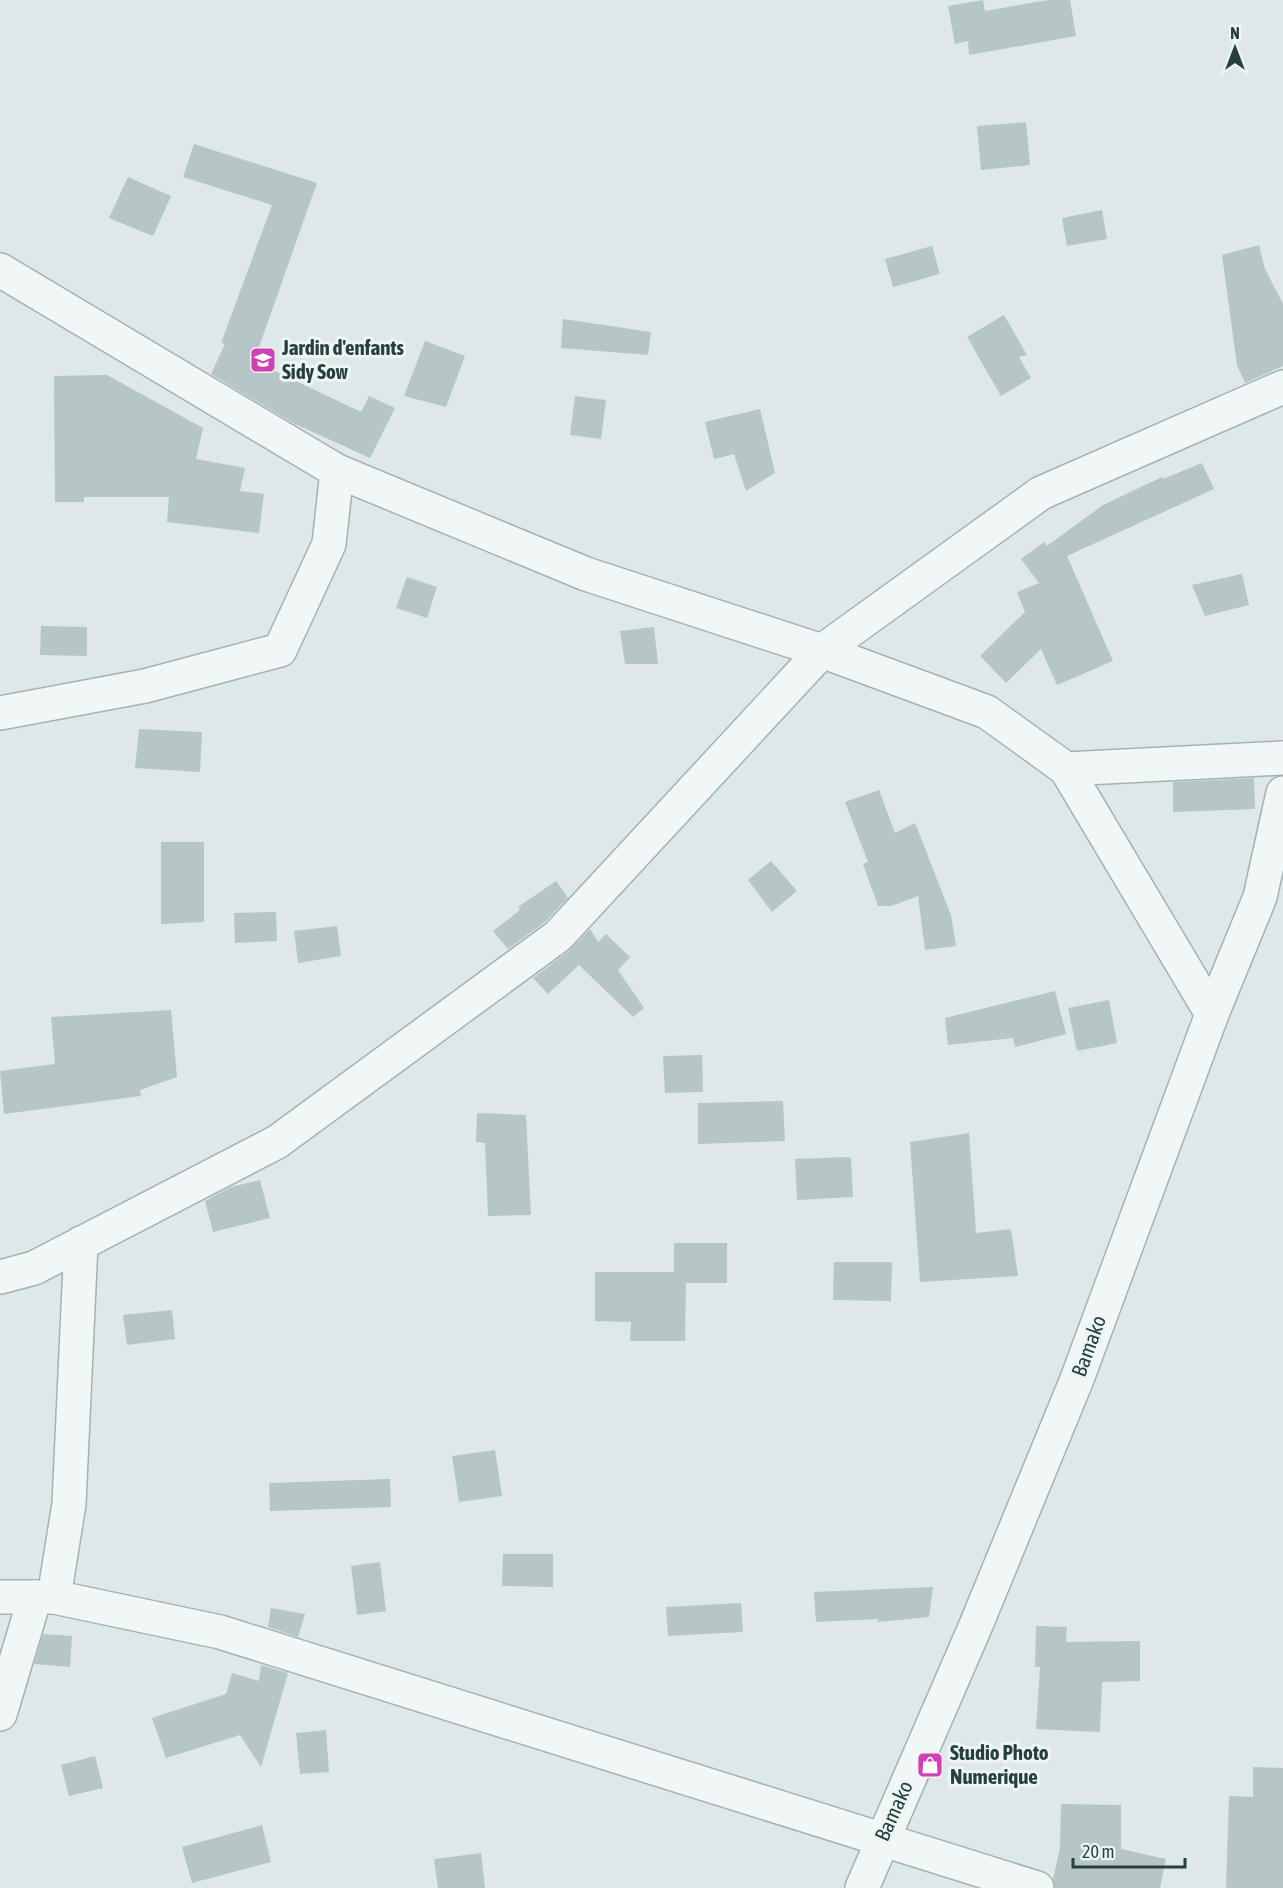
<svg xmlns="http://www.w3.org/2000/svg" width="1283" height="1888" font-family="'Asap Condensed',sans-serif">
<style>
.building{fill:#b6c5c5}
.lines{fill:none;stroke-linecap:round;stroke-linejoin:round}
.minor-casing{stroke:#a4b2b2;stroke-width:36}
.minor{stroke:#f1f7f7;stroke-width:33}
.labels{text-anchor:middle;stroke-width:6;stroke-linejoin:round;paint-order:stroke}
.poi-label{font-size:21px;font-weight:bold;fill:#27403f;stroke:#eef6f5;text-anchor:start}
.street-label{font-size:21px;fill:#27403f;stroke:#eef6f5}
</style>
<rect width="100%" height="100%" fill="#dfe8e8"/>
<g class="building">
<path d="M983 0 985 11 1048 0H1070L1076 36 969 55 968 41 955 44 948 6Z"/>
<path d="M1026 122 1030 165 981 170 977 126Z"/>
<path d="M194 144 317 183 254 361 361 412 369 396 395 408 370 458 293 423 211 374 225 344 221 343 272 205 183 177Z"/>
<path d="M128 177 171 196 153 236 109 218Z"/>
<path d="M1102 210 1107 239 1067 246 1062 218Z"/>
<path d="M1259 245 1265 269 1283 304V366L1245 383 1237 365 1222 255Z"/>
<path d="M932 246 940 274 893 287 885 259Z"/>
<path d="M1004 315 1027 355 1019 357 1031 378 1001 396 967 337Z"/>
<path d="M563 319 651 332 648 355 561 348Z"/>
<path d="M425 341 465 356 446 407 404 396Z"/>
<path d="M107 375 203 428 196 459 245 468 240 491 264 494 259 533 167 522 169 497H84V502H55L54 376Z"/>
<path d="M575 396 606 400 601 439 570 435Z"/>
<path d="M760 409 775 473 746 491 734 454 714 459 705 422Z"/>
<path d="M1202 463 1214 489 1067 556 1113 661 1057 685 1041 649 1006 683 980 656 1025 612 1017 592 1039 583 1021 559 1044 542 1047 546 1103 505 1162 477 1163 479Z"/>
<path d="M1242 574 1249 605 1205 616 1192 585Z"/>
<path d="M407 577 437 587 427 618 396 608Z"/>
<path d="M41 626 87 627V656L40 655Z"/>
<path d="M654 627 658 664H625L620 631Z"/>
<path d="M139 729 202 732 200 772 135 768Z"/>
<path d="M1254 778 1255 809 1173 812V782Z"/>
<path d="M879 790 895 833 915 823 951 915 956 946 925 950 918 896 891 906H878L863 864 868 862 845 802Z"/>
<path d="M161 842H204V922L161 924Z"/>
<path d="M771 861 797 891 772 912 748 880Z"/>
<path d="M556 881 568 898 545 922 508 949 493 931 520 910 518 907Z"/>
<path d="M276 912 277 941 235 943 234 913Z"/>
<path d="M337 926 341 956 298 963 294 931Z"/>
<path d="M590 929 598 942 606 934 630 957 618 970 644 1008 633 1017 579 965 548 994 533 978 569 951Z"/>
<path d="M1055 991 1066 1034 1015 1047 1013 1038 948 1045 945 1018Z"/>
<path d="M1109 1000 1117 1043 1077 1051 1068 1008Z"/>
<path d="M171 1010 177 1077 140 1090 141 1096 4 1114 0 1071 55 1064 51 1017Z"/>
<path d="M702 1055 703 1092 665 1093 663 1056Z"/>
<path d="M783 1101 785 1141 698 1144V1103Z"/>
<path d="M477 1113 526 1115 531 1215 488 1216 485 1143 476 1142Z"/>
<path d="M969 1133 976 1233 1011 1229 1018 1276 920 1282 910 1142Z"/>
<path d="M851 1157 853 1197 797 1200 795 1159Z"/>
<path d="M260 1180 270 1218 213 1232 205 1201 231 1187Z"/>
<path d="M674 1243H727V1283H686L685 1341H630L631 1322 595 1321V1272H674Z"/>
<path d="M834 1262H892L891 1301 833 1300Z"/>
<path d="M172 1310 175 1339 127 1345 123 1315Z"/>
<path d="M495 1450 502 1496 459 1502 452 1456Z"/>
<path d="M390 1479 391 1507 270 1511 269 1483Z"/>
<path d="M503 1554H553V1587L502 1586Z"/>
<path d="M380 1562 386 1611 357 1615 351 1566Z"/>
<path d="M933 1587 929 1617 878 1622V1619L816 1622 814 1592Z"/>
<path d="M741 1603 743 1632 668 1636 666 1607Z"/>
<path d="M271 1608 305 1614 298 1637 268 1627Z"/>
<path d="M1036 1626 1067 1627 1066 1642 1140 1641V1681L1102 1682 1100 1732 1036 1729 1040 1667H1035Z"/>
<path d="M43 1634 72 1636 70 1667 34 1664Z"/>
<path d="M261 1665 288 1673 261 1767 240 1735 166 1758 152 1718 226 1694 232 1673 259 1681Z"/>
<path d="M326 1730 329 1772 300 1774 296 1733Z"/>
<path d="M95 1756 103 1788 69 1796 61 1765Z"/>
<path d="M1253 1767 1283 1768V1888H1226L1229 1796 1253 1797Z"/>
<path d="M1061 1804 1121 1805V1849L1166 1859 1160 1888H1055L1053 1879 1060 1848Z"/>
<path d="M262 1825 271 1862 192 1883 182 1847Z"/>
<path d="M481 1853 485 1888H438L434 1859Z"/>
</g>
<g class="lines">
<defs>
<g id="minor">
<path d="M0 270 337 471 586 574 822 651 987 712 1066 769 1283 758"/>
<path d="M0 713 145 686 280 650 329 544 337 471"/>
<path d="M1066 769 1212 1014"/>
<path d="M0 1277 34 1268 277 1142 558 936 822 651 1041 493 1283 387"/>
<path d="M0 1597H54L220 1632 1037 1888"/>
<path d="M54 1597 69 1504 81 1243"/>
<path d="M0 1714 35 1597"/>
<path d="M862 1888 976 1625 1077 1379 1212 1014 1260 897 1283 793"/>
</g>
</defs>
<use href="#minor" class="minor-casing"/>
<use href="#minor" class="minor"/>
</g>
<defs>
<symbol id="school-square" viewBox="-11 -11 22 22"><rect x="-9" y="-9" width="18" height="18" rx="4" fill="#d140b5" stroke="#eef6f5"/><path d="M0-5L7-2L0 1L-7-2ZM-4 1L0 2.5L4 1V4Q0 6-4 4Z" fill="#fff"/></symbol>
<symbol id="shop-square" viewBox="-11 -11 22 22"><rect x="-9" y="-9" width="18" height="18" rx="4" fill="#d140b5" stroke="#eef6f5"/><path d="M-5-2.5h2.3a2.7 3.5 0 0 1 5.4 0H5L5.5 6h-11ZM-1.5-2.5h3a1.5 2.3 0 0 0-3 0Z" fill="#fff"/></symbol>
</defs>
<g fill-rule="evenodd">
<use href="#school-square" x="248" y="345" width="30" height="30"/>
<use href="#shop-square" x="915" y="1750" width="30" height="30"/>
</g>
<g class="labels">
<g class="poi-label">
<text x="282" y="355">Jardin d'enfants<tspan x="282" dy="24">Sidy Sow</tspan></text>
<text x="950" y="1760">Studio Photo<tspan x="950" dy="24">Numerique</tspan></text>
</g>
<g class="street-label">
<text transform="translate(1089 1346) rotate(-70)" y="7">Bamako</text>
<text transform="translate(894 1811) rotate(-66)" y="7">Bamako</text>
</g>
</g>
<g transform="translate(1235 48)" stroke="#eef6f5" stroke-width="4.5" paint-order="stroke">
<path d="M0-4.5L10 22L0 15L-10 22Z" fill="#27403f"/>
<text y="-9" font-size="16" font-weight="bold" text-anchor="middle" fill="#27403f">N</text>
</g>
<path d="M1073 1858v9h112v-9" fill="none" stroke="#27403f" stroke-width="3"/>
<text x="1082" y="1858" font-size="18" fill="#27403f" stroke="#eef6f5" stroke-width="4.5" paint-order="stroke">20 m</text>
</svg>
